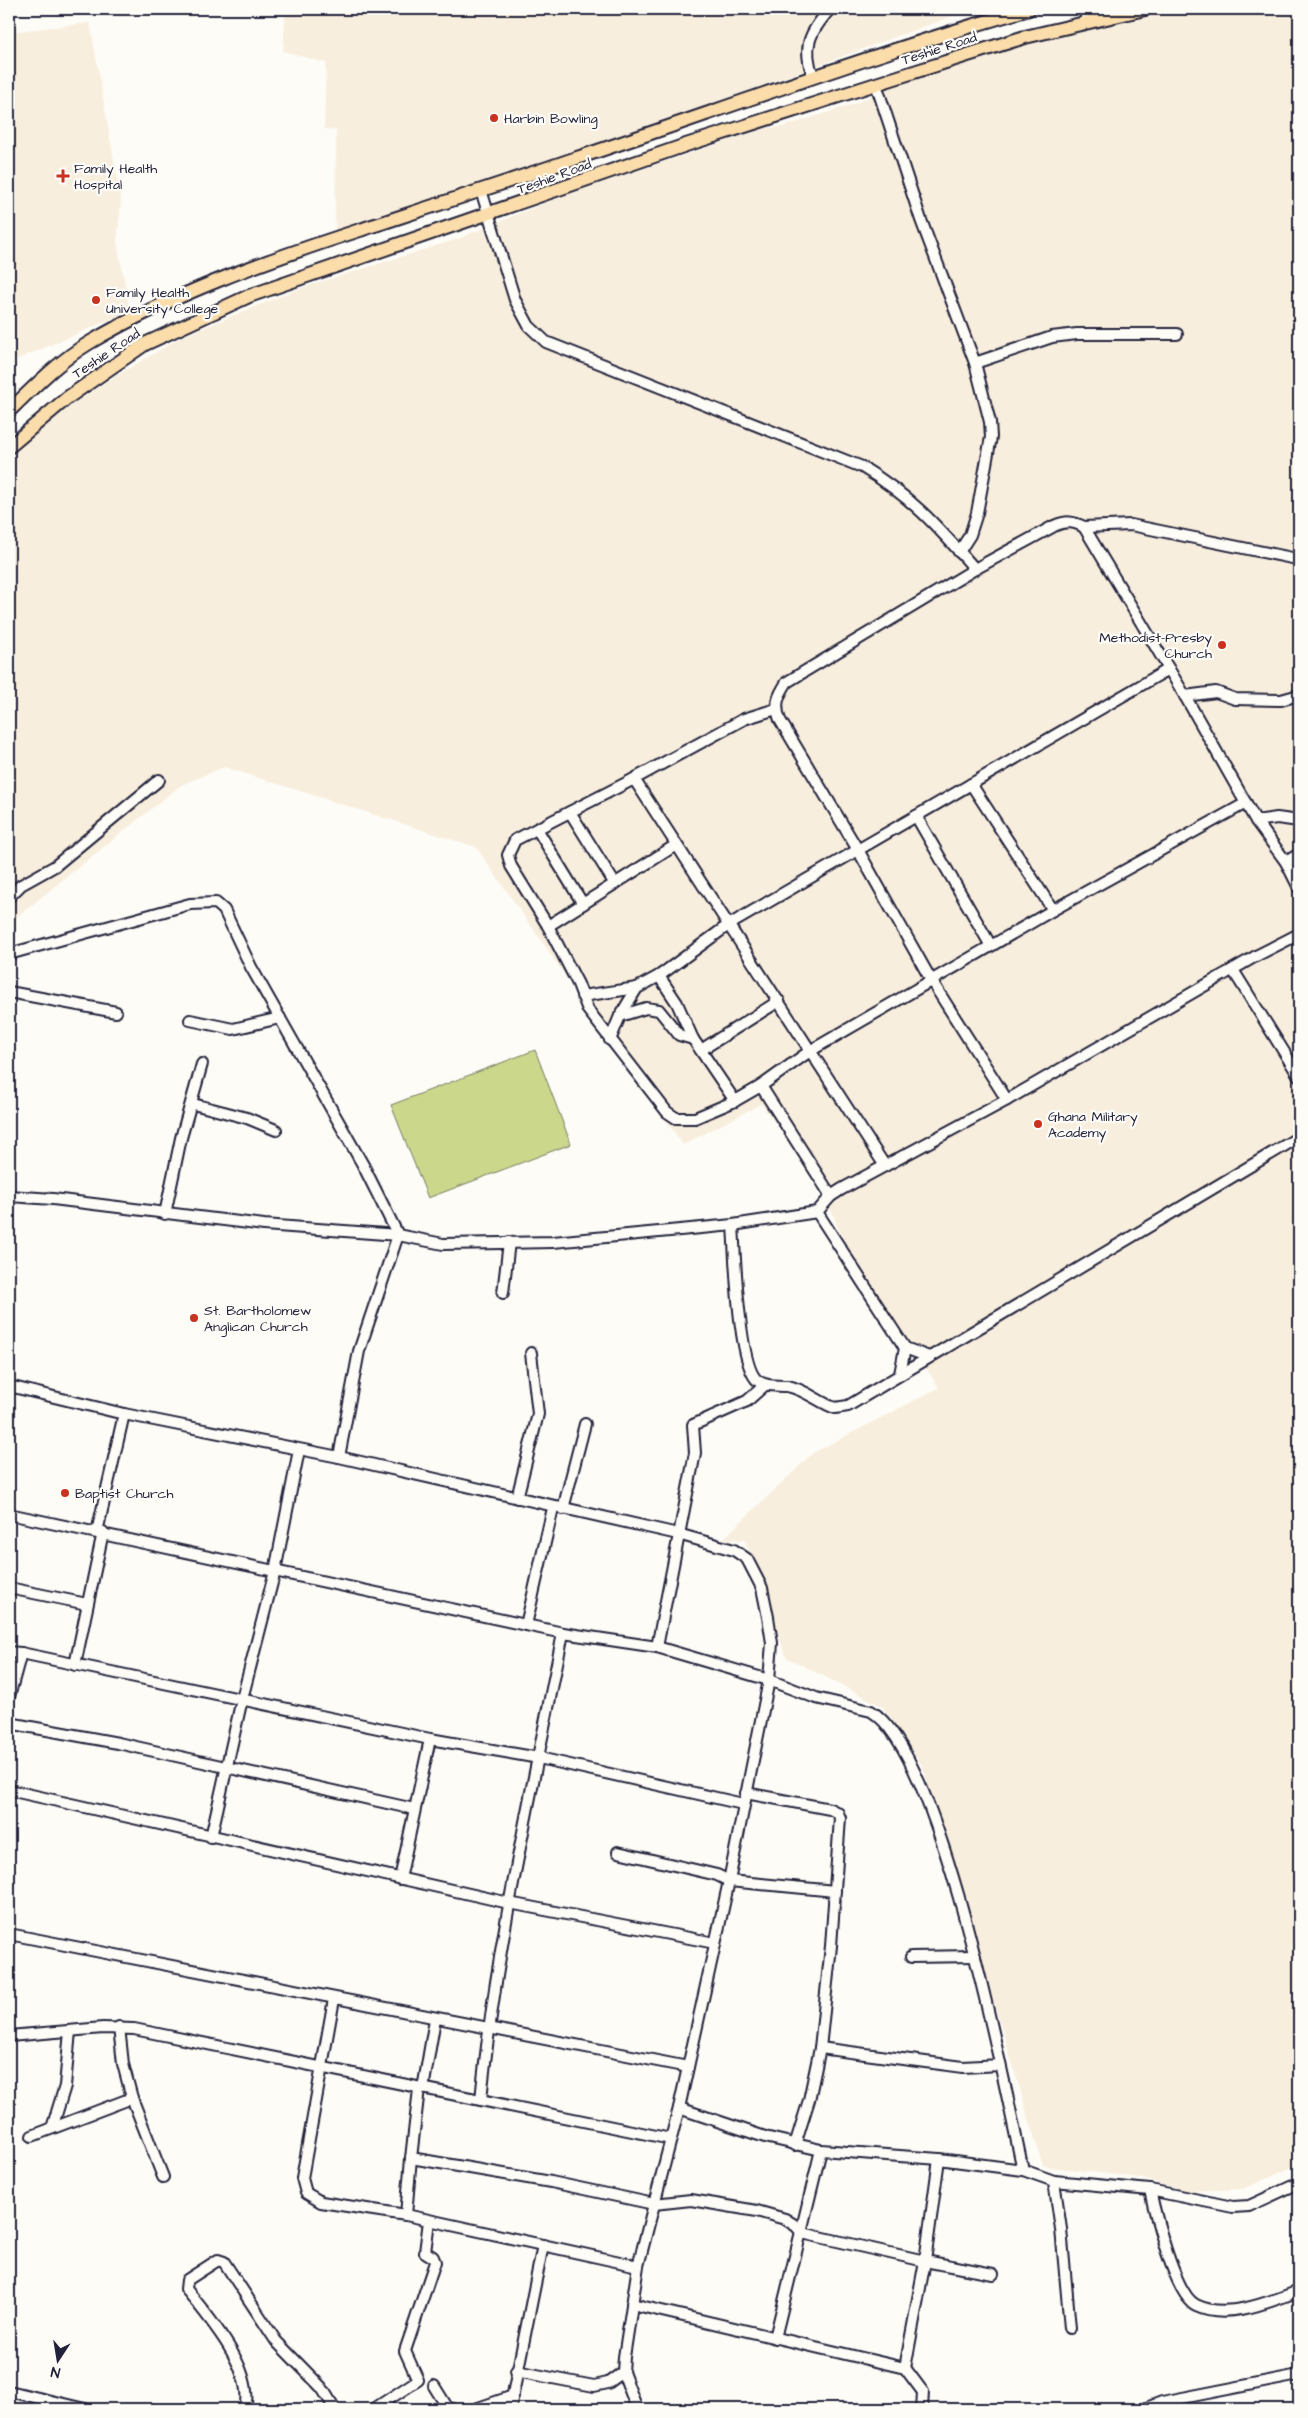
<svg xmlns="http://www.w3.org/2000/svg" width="1308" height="2418" font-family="'Architects Daughter',sans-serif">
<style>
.built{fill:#f8eedd}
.green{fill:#cbd78b;stroke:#767c63}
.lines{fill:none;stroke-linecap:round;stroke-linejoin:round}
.minor-casing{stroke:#22223b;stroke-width:14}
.major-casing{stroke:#22223b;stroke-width:16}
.minor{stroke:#fdfcf7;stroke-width:10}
.major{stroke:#fbddab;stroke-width:12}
.poi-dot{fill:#c8321e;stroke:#fdfcf7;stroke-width:2}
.labels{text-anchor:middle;stroke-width:4.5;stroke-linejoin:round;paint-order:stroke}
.street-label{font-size:14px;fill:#22223b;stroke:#fdfcf7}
.poi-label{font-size:14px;fill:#22223b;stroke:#fdfcf7;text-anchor:start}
</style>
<rect width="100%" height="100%" fill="#fdfcf7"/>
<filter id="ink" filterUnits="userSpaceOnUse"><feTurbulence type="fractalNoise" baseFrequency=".02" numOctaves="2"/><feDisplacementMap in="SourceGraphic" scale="10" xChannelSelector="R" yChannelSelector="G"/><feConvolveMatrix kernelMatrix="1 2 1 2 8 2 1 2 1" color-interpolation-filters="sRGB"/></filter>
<g filter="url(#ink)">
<g class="built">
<path d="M286 9H972L726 99 335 234 336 129H324L326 63 283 51Z"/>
<path d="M1191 9H1299V2164L1243 2189 1188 2191 1134 2177 1043 2166 923 1767 882 1706 786 1657 745 1540 723 1539 813 1453 939 1388 845 1244 816 1175 761 1104 683 1145 476 847 224 767 181 785 9 923V456L54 417 106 382 181 337 298 289 458 239 561 196 766 128 782 127 857 103 889 87 1037 39 1124 19Z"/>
<path d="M90 23 121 201 117 242 130 311 9 363V32Z"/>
</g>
<path class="green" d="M535 1050 571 1144 428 1198 391 1105Z"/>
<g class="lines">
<defs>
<g id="minor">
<path d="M1085 9 1088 21"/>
<path d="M813 76C802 46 810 32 830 9"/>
<path d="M876 84 921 220 975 363 990 422 991 437 977 513 970 535 959 552"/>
<path d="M481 190 515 300 529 326 546 342 862 467C912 497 937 526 975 569"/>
<path d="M975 363 1052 337 1077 334H1177"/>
<path d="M1084 527 1131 525 1292 558"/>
<path d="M1185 696 1216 692 1235 699 1281 700 1299 695"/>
<path d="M776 709 744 719 634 779 515 840 508 855 511 866 548 926 578 984 588 1010 667 1112 676 1118H695L735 1101 761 1086 810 1051 1053 910 1246 803"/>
<path d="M634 779 885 1166"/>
<path d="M971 784 1053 910"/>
<path d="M570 812 615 884"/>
<path d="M916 816 991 946"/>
<path d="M1256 821 1277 818 1299 821"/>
<path d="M537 829 583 904"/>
<path d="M1286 862 1299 854"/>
<path d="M9 897 21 885 55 866 159 780"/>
<path d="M548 926 676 845"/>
<path d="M9 954 190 904 216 903 224 910 251 967 363 1165 398 1235 359 1351 339 1457"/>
<path d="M1233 970 1299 1076"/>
<path d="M659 976 677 1003 693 1039 735 1101"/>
<path d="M9 992 116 1012"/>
<path d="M582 996 637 988"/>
<path d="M620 1016 646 1008 659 1010 679 1035 693 1039"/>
<path d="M190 1020 233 1029 280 1018"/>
<path d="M610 1040 620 1016 637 988 659 976 727 926 1169 669"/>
<path d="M701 1050 779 1001"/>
<path d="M761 1086 831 1196"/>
<path d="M1007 1100 931 980 858 850 780 720C774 704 778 696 787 682L975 569 1054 526C1066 521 1073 521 1084 527L1185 696 1256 821 1286 862 1299 888"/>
<path d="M193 1104 247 1118 276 1130"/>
<path d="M9 1196 53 1199 264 1225 398 1235 443 1244 553 1242 733 1225 817 1212 831 1196 842 1189 1007 1100 1256 956 1299 934"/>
<path d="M817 1212 905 1348 929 1357"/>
<path d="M165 1214 181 1138 202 1064"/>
<path d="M733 1225C735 1253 738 1367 758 1381 767 1387 776 1385 787 1386 805 1389 818 1402 835 1408L848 1406 1299 1137"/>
<path d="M503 1293 509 1242"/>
<path d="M900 1374 905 1348"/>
<path d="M9 1386 124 1414 339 1457 678 1534 734 1550 747 1559 762 1588 768 1617 772 1643 769 1680 729 1881 679 2108"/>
<path d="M517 1498 538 1414 531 1353"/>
<path d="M563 1509 585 1424"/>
<path d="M9 1514 563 1633 657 1647 769 1680 816 1698 871 1711C941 1752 1004 2083 1023 2170"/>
<path d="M97 1532 124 1414"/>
<path d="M9 1588 87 1604"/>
<path d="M526 1625 553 1508"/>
<path d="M657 1647 695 1453 693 1425 747 1401 765 1385"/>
<path d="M9 1652 21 1653 430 1739 539 1758 743 1804"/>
<path d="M75 1665 103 1532"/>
<path d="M9 1697 21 1653"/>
<path d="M9 1723 118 1743 414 1809"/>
<path d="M9 1790 509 1903 715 1943"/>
<path d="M746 1793 830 1809 838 1813 840 1818 831 1946 820 2048 809 2100 795 2145"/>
<path d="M211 1837 242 1699 275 1571 299 1450"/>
<path d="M618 1852 717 1875 729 1881 835 1891"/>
<path d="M400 1879 430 1739"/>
<path d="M9 1934 688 2067"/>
<path d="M911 1957 975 1956"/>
<path d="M334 1999 302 2178 306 2193 321 2202 406 2215"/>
<path d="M119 2027 123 2064 132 2098 163 2177"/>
<path d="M9 2036 103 2028 134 2029 671 2139"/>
<path d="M820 2048 963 2067 1000 2065"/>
<path d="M419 2089 411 2158 551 2182 654 2204 691 2200 757 2211 785 2219 796 2226 802 2233 925 2261 993 2274"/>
<path d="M423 2089 435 2019"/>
<path d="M481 2100C496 1943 533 1788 563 1633"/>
<path d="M52 2128 65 2086 70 2031"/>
<path d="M32 2136 132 2098"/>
<path d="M411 2158 406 2215 638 2266"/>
<path d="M1054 2181 1061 2229 1070 2328"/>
<path d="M1150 2190C1155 2214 1175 2295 1196 2305 1227 2320 1269 2302 1299 2291"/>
<path d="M632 2304 905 2368 923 2392 922 2409"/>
<path d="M775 2338 821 2150"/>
<path d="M905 2368 925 2261 939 2159"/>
<path d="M516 2371 594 2386 608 2383 623 2372"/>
<path d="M434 2386 447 2407 452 2409"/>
<path d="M9 2391 85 2409"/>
<path d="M245 2409C255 2370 210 2319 186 2289L187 2280 218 2260 224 2262 276 2341 322 2388 335 2409"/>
<path d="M374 2409 418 2380 405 2351 435 2262 433 2257 425 2252 429 2221"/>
<path d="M475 2409 513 2396"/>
<path d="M510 2409 543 2245"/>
<path d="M637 2409 623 2372 624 2357 638 2266 679 2108 765 2137 821 2150 939 2159 1023 2170 1054 2181 1150 2190 1233 2207 1249 2206 1299 2183"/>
<path d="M1144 2409 1162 2402 1299 2375"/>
</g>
<g id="major">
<path d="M9 411C34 387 59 361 89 343 173 293 268 260 360 230 430 207 501 184 571 160 724 109 874 53 1029 9"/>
<path d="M9 447 67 398 145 344 249 296 686 145 876 84 1025 37 1145 9"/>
</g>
</defs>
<use href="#minor" class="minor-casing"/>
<use href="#major" class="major-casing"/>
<use href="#minor" class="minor"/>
<use href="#major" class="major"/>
</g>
</g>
<g class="poi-dot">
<circle cx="494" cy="118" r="5"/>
<path d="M60.5 168.5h5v5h5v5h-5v5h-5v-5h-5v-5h5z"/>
<circle cx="96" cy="300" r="5"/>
<circle cx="1222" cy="645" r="5"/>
<circle cx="1038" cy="1124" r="5"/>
<circle cx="194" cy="1318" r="5"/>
<circle cx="65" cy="1493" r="5"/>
</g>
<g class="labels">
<g class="street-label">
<text transform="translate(939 48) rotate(-18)" y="5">Teshie Road</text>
<text transform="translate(554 176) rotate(-20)" y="5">Teshie Road</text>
<text transform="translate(106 353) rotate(-34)" y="5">Teshie Road</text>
</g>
<g class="poi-label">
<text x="504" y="123">Harbin Bowling</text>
<text x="74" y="173">Family Health<tspan x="74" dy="16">Hospital</tspan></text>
<text x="106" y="297">Family Health<tspan x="106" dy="16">University College</tspan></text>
<text x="1212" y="642" text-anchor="end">Methodist-Presby<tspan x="1212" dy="16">Church</tspan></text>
<text x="1048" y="1121">Ghana Military<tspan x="1048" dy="16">Academy</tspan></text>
<text x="204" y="1315">St. Bartholomew<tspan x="204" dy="16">Anglican Church</tspan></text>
<text x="75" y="1498">Baptist Church</text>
</g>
</g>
<rect width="1308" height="2418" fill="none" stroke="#fdfcf7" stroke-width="30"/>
<rect x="15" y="15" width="1278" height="2388" fill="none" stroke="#22223b" stroke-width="2" filter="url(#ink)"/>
<g transform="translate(58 2360) rotate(192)" stroke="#fdfcf7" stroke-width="4" paint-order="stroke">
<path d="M0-4L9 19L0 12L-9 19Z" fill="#22223b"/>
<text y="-8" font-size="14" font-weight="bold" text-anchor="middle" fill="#22223b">N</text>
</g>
</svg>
